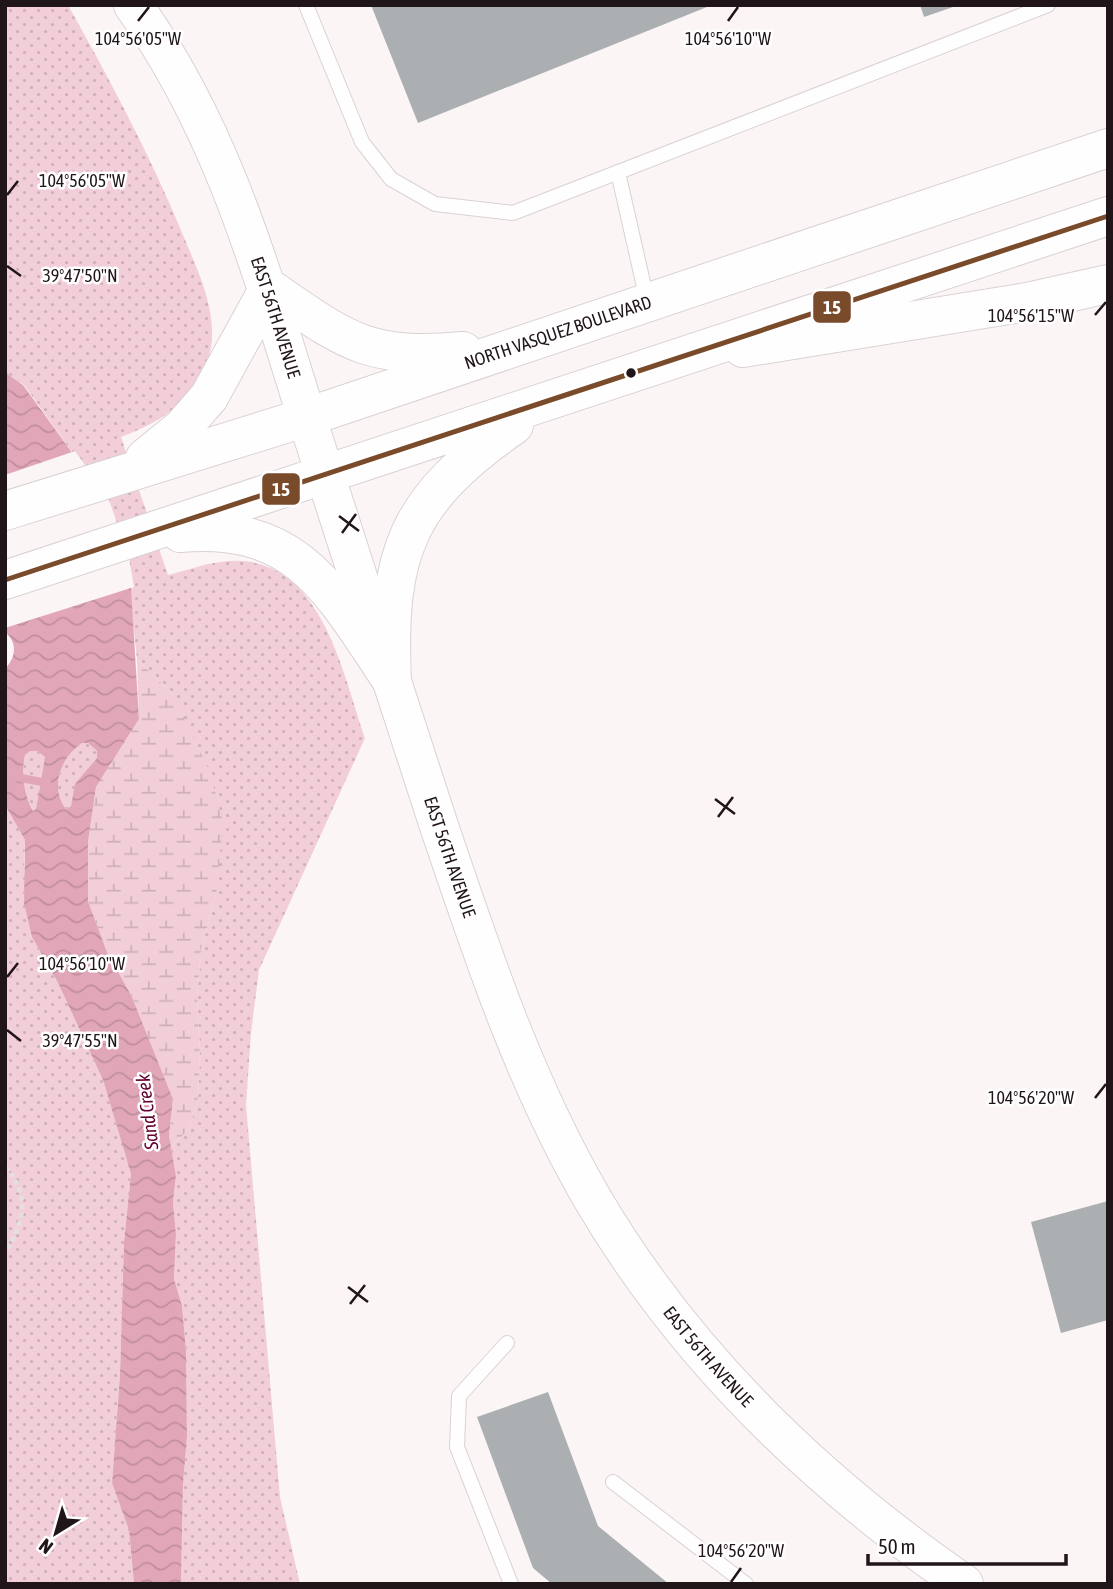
<svg xmlns="http://www.w3.org/2000/svg" width="1113" height="1589" font-family="'Asap Condensed',sans-serif">
<style>
.green{fill:url(#green-dots)}
.wetland{fill:url(#wetland-marsh)}
.water{fill:url(#water-waves);fill-rule:evenodd}
.pier{fill:#fcf5f6}
.lines{fill:none;stroke-linecap:round;stroke-linejoin:round}
.stream{stroke:#e1a7b8;stroke-width:8}
.building{fill:#acafb1}
.lane-casing{stroke:#dad1d3;stroke-width:16}
.secondary-casing{stroke:#dad1d3;stroke-width:40}
.primary-casing{stroke:#dad1d3;stroke-width:40}
.highway-casing{stroke:#dad1d3;stroke-width:40}
.path{stroke:#e2e0e0;stroke-width:4.5;stroke-dasharray:5 3.5;stroke-linecap:butt}
.lane{stroke:#fffefe;stroke-width:14}
.secondary{stroke:#fffefe;stroke-width:38}
.primary{stroke:#fffefe;stroke-width:38}
.highway{stroke:#fffefe;stroke-width:38}
.bus-1-casing{stroke:#fff;stroke-width:10}
.bus-1{stroke:#7a4b2a;stroke-width:5}
.ticks{fill:none;stroke:#201518;stroke-width:2.5}
.bus-dot{fill:#201518;stroke:#fff;stroke-width:2.5}
.labels{text-anchor:middle;stroke-width:5;stroke-linejoin:round;paint-order:stroke}
.street-label{font-size:18px;fill:#201518;stroke:#fff}
.water-label{font-size:19px;font-style:italic;fill:#640030;stroke:#fff}
.ticks-label{font-size:18px;text-anchor:middle;fill:#201518;stroke:#fff;stroke-width:5;stroke-linejoin:round;paint-order:stroke}
.line-badge{stroke:#fff;stroke-width:2.5}
.badge-label{font-size:19px;text-anchor:middle;font-weight:bold;fill:#fff}
</style>
<defs>
<pattern id="green-dots" width="8" height="8" patternUnits="userSpaceOnUse" patternTransform="scale(1.75)"><rect width="8" height="8" fill="#f2ced8"/><path d="M2 2h.1M6 6h.1" fill="none" stroke="#cfb0b9" stroke-width="1.8" stroke-linecap="round"/></pattern>
<pattern id="wetland-marsh" width="20" height="14" patternUnits="userSpaceOnUse" patternTransform="scale(1.75)"><rect width="20" height="14" fill="#f2ced8"/><path d="M1 5h8M5 5V1M11 12h8M15 12V8" fill="none" stroke="#cfb0b9"/></pattern>
<pattern id="water-waves" width="16" height="10" patternUnits="userSpaceOnUse" patternTransform="scale(1.75)"><rect width="16" height="10" fill="#e1a7b8"/><path d="M0 5q4-4 8 0t8 0" fill="none" stroke="#c18f9d"/></pattern>
</defs>
<rect width="100%" height="100%" fill="#fcf5f6"/>
<g class="green">
<path d="M5 5H68C110 80 150 155 183 235 197 269 217 309 211 347 203 396 164 421 121 437L168 575C189 570 208 562 230 561 321 556 342 671 365 738L259 970 251 1033 246 1105 280 1497 300 1584H181L183 1484 187 1437 186 1350 182 1306 174 1280 176 1234 173 1202 176 1176 171 1147 189 1129 198 1099 200 1052 197 999 201 949 216 896 172 694 137 659 126 559 105 498 24 385 5 372Z"/>
<path d="M82 743H88L97 751V758L76 784 71 806 66 809C49 786 61 758 82 743Z"/>
<path d="M30 751H37L45 757 36 810 33 811C24 796 21 772 25 755Z"/>
<path d="M5 805 25 840 24 868 32 937 58 983 103 1080 131 1174 124 1242 120 1374 112 1483 129 1529 134 1584H5Z"/>
</g>
<path class="wetland" d="M137 659 172 694 210 772 223 823 216 896 201 949 197 999 200 1052 198 1099 189 1129 171 1147 169 1135 173 1099 132 997 107 952 88 901V842L96 787 139 719Z"/>
<path class="water" d="M5 372 23 385 105 498 131 588 139 719 96 787 88 842V901L107 952 132 997 173 1099 169 1135 176 1176 173 1202 176 1234 174 1279 182 1306 186 1350 187 1437 183 1484 181 1584H134L129 1530 112 1483 120 1374 124 1242 131 1174 103 1080 58 983 32 937 24 903 25 840 5 805V669C16 657 18 643 5 632ZM82 743H88L97 751V758L75 784 71 806 66 809C49 786 61 758 82 743ZM30 751H37L45 757 36 809 33 811C24 796 21 772 25 755Z"/>
<path class="pier" d="M75 451 108 497 129 558 134 587 5 628V475Z"/>
<g class="lines">
<path class="stream" d="M5 775 47 783"/>
</g>
<g class="building">
<path d="M371 5H712L418 123Z"/>
<path d="M920 5H956V6L924 17Z"/>
<path d="M1108 1201V1320L1061 1333 1031 1222Z"/>
<path d="M548 1392 598 1526 669 1584H552L533 1568 477 1417Z"/>
</g>
<g class="lines">
<defs>
<g id="lane">
<path d="M306 5 362 142 391 179 435 204 513 213 1048 5"/>
<path d="M618 172 647 300"/>
<path d="M507 1343 459 1396 457 1447 511 1584"/>
<path d="M613 1482 746 1584"/>
</g>
<g id="secondary">
<path id="s1" d="M133 5C226 133 265 285 312 434 354 565 396 695 439 826 482 953 524 1081 592 1198 684 1355 815 1481 964 1584"/>
</g>
<path id="primary" d="M743 348 1027 302 1108 284"/>
<g id="highway">
<path d="M145 458 182 428 209 397 269 288C345 340 367 360 463 351"/>
<path id="s2" d="M5 511 307 417 1108 148"/>
<path d="M180 533C300 522 333 594 392 681"/>
<path d="M5 580 1108 216"/>
<path d="M392 681C386 551 407 500 514 425"/>
</g>
</defs>
<use href="#lane" class="lane-casing"/>
<use href="#secondary" class="secondary-casing"/>
<use href="#primary" class="primary-casing"/>
<use href="#highway" class="highway-casing"/>
<path class="path" d="M5 1166C30 1196 25 1221 5 1253"/>
<use href="#lane" class="lane"/>
<use href="#secondary" class="secondary"/>
<use href="#primary" class="primary"/>
<use href="#highway" class="highway"/>
<defs>
<path id="bus-1" d="M5 580 1108 216"/>
</defs>
<use href="#bus-1" class="bus-1-casing"/>
<use href="#bus-1" class="bus-1"/>
</g>
<path class="ticks" d="M138 21 149 7M728 21 738 7M7 195 18 181M7 266 21 276M1095 315 1106 302M339 516 359 531M342 533 356 514M715 799 735 814M718 817 733 797M7 977 18 963M7 1030 21 1041M1095 1098 1106 1084M348 1287 368 1302M350 1304 365 1285M731 1582 741 1568"/>
<circle class="bus-dot" cx="631" cy="373" r="6"/>
<g class="labels">
<g class="street-label">
<text dy="6" stroke="none"><textPath href="#s1" startOffset="345">EAST 56TH AVENUE</textPath></text>
<text dy="6" stroke="none"><textPath href="#s2" startOffset="581">NORTH VASQUEZ BOULEVARD</textPath></text>
<text dy="6" stroke="none"><textPath href="#s1" startOffset="912">EAST 56TH AVENUE</textPath></text>
<text dy="6" stroke="none"><textPath href="#s1" startOffset="1479">EAST 56TH AVENUE</textPath></text>
</g>
<g class="water-label">
<text transform="translate(147 1112) rotate(-97)" y="7">Sand Creek</text>
</g>
</g>
<g class="ticks-label">
<text x="138" y="45">104°56'05"W</text>
<text x="728" y="45">104°56'10"W</text>
<text x="82" y="187">104°56'05"W</text>
<text x="80" y="282">39°47'50"N</text>
<text x="1031" y="322">104°56'15"W</text>
<text x="82" y="970">104°56'10"W</text>
<text x="80" y="1047">39°47'55"N</text>
<text x="1031" y="1104">104°56'20"W</text>
<text x="741" y="1557">104°56'20"W</text>
</g>
<g class="line-badge">
<rect x="812" y="290" width="40" height="34" rx="7" fill="#7a4b2a"/>
<rect x="261" y="472" width="40" height="34" rx="7" fill="#7a4b2a"/>
</g>
<g class="badge-label">
<text x="832" y="314">15</text>
<text x="281" y="496">15</text>
</g>
<rect width="1113" height="1589" fill="none" stroke="#201518" stroke-width="14"/>
<g transform="translate(56 1533) rotate(217)" stroke="#ffffff" stroke-width="5" paint-order="stroke">
<path d="M0-5L12 26L0 18L-12 26Z" fill="#201518"/>
<text y="-10" font-size="19" font-weight="bold" text-anchor="middle" fill="#201518">N</text>
</g>
<path d="M868 1554v10h198v-10" fill="none" stroke="#201518" stroke-width="3.5"/>
<text x="878" y="1554" font-size="21" fill="#201518" stroke="#ffffff" stroke-width="5" paint-order="stroke">50 m</text>
</svg>
